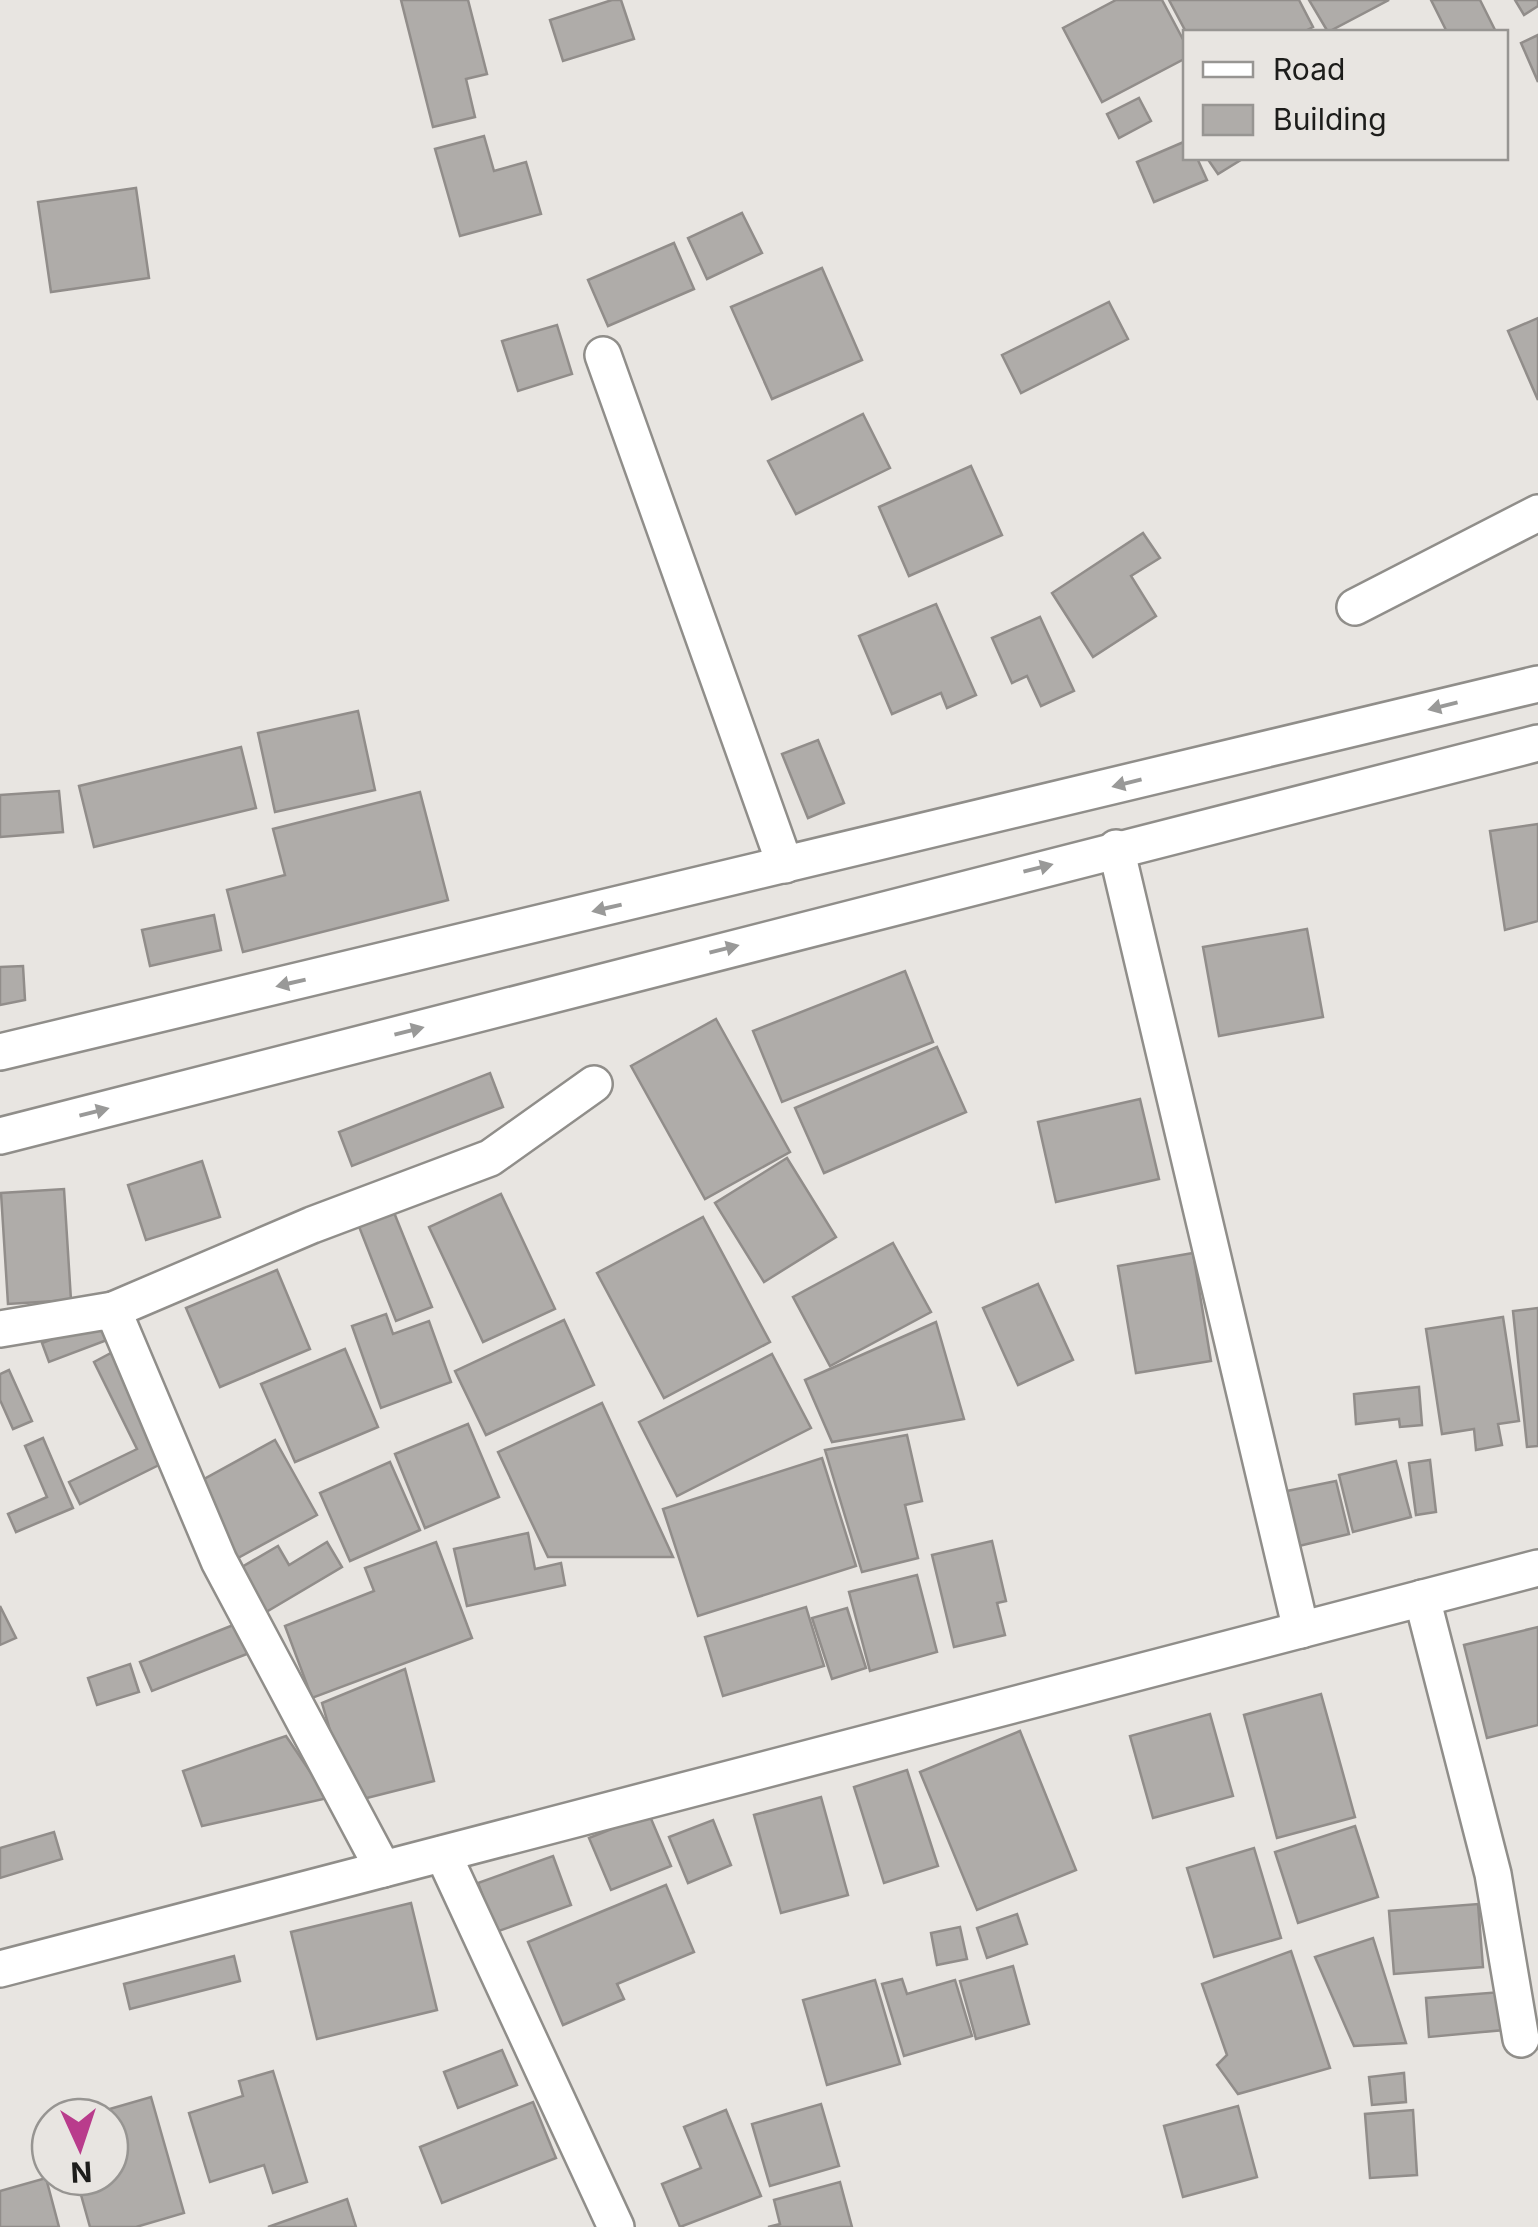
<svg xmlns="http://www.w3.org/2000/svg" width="1538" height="2227" font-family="Inter,sans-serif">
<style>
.building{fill:#afaca9;stroke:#918d8a;stroke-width:2.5}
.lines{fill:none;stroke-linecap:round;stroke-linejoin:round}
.street-casing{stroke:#908e8a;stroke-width:40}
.street{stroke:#fff;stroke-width:35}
.oneway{fill:#999998}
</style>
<rect width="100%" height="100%" fill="#e8e5e1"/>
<g class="building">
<path d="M401 0H468L487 74 466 79 475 117 433 127Z"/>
<path d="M612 0H621L634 39 563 61 550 20Z"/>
<path d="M1116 0H1162L1186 45V58L1102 102 1063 28Z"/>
<path d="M1169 0H1299L1313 27 1303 32H1186Z"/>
<path d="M1309 0H1389L1328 32Z"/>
<path d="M1431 0H1480L1496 32H1447Z"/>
<path d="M1515 0H1538V6L1524 15Z"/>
<path d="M1538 35V82L1521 43Z"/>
<path d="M1139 98 1151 121 1119 138 1107 114Z"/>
<path d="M484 136 494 171 526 162 541 214 460 236 435 149Z"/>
<path d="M1186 141V158H1197L1207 180 1154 202 1137 162Z"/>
<path d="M1207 158H1244L1218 174Z"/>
<path d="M136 188 149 278 51 292 38 202Z"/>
<path d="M742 213 762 253 707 279 688 238Z"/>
<path d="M674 243 694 289 608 326 588 280Z"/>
<path d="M822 268 862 360 772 399 731 307Z"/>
<path d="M1109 302 1128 339 1021 393 1002 355Z"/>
<path d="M1538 318V400L1508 331Z"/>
<path d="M557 325 572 374 518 391 502 341Z"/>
<path d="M863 414 890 468 796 514 768 461Z"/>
<path d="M971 466 1002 535 909 576 879 507Z"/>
<path d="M1143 533 1160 558 1131 576 1156 616 1093 657 1052 593Z"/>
<path d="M936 604 976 695 947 708 941 693 892 714 859 636Z"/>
<path d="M1040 617 1074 691 1041 706 1027 676 1012 683 992 638Z"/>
<path d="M358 711 375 790 275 812 258 733Z"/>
<path d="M818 740 844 803 808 818 782 754Z"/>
<path d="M241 747 256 808 94 847 79 786Z"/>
<path d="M59 791 63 832 0 837V795Z"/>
<path d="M420 792 448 900 243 952 227 890 285 875 273 829Z"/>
<path d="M1538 824V921L1505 930 1490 831Z"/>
<path d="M214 915 221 950 150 966 142 930Z"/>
<path d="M1307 929 1323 1017 1219 1036 1203 947Z"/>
<path d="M23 966 25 1000 0 1005V967Z"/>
<path d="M905 971 933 1042 782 1102 753 1031Z"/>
<path d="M716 1019 790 1152 705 1199 631 1066Z"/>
<path d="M937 1047 966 1112 824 1173 795 1108Z"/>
<path d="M490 1073 503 1107 352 1166 339 1132Z"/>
<path d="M1140 1099 1159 1179 1056 1202 1038 1122Z"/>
<path d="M787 1158 836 1237 764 1282 715 1203Z"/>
<path d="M202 1161 220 1217 146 1240 128 1185Z"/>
<path d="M64 1189 71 1300 8 1304 1 1193Z"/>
<path d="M501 1194 555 1309 483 1342 429 1227Z"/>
<path d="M393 1210 432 1307 396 1321 358 1224Z"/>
<path d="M703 1217 770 1342 664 1398 597 1273Z"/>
<path d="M893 1243 931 1312 830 1366 793 1297Z"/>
<path d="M1193 1253 1211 1361 1136 1373 1118 1266Z"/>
<path d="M277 1270 310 1349 220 1387 186 1308Z"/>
<path d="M1038 1284 1073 1360 1018 1385 983 1308Z"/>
<path d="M1538 1308V1446L1527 1447 1513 1311Z"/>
<path d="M386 1314 393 1334 429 1321 451 1382 381 1408 352 1326Z"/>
<path d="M1503 1317 1519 1421 1498 1424 1502 1445 1476 1450 1474 1429 1442 1434 1426 1329Z"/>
<path d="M564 1320 594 1385 486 1435 455 1371Z"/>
<path d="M100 1321 107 1340 49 1362 42 1343Z"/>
<path d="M936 1322 964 1419 832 1442 805 1380Z"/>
<path d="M345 1349 378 1427 295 1462 261 1384Z"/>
<path d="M111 1353 165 1462 80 1504 69 1482 137 1449 94 1362Z"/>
<path d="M772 1354 811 1428 677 1496 639 1422Z"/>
<path d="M9 1370 32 1421 13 1429 0 1400V1374Z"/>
<path d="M1419 1387 1422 1425 1400 1427 1399 1419 1356 1424 1354 1394Z"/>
<path d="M602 1403 673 1557H548L498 1452Z"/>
<path d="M468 1424 499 1497 425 1528 395 1454Z"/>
<path d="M907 1435 922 1501 905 1505 918 1558 862 1572 825 1450Z"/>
<path d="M43 1438 73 1508 16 1532 8 1514 47 1497 25 1446Z"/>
<path d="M275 1440 317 1515 236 1559 195 1484Z"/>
<path d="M822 1458 856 1566 698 1616 663 1509Z"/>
<path d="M1430 1460 1436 1512 1416 1515 1409 1463Z"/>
<path d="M1396 1461 1411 1517 1353 1532 1339 1475Z"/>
<path d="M390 1462 420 1530 350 1561 320 1493Z"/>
<path d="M1336 1481 1349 1534 1299 1546 1287 1491Z"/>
<path d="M528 1533 535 1569 561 1563 565 1585 467 1606 454 1549Z"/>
<path d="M992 1541 1006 1601 997 1603 1005 1635 954 1647 932 1555Z"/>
<path d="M327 1542 342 1567 261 1615 235 1571 278 1546 289 1565Z"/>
<path d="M436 1542 472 1638 312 1698 285 1626 374 1591 365 1568Z"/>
<path d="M917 1575 937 1652 870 1671 849 1592Z"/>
<path d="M0 1606 16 1638 0 1645Z"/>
<path d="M806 1607 824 1666 723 1696 705 1637Z"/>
<path d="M847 1608 866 1668 832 1679 812 1618Z"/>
<path d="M241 1622 252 1652 152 1691 140 1662Z"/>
<path d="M1538 1627V1725L1487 1738 1464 1645Z"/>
<path d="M130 1664 139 1692 97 1705 88 1678Z"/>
<path d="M405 1669 434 1781 351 1802 322 1703Z"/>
<path d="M1321 1694 1355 1817 1277 1838 1244 1715Z"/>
<path d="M1210 1714 1233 1796 1153 1818 1130 1736Z"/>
<path d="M1020 1731 1076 1870 977 1910 920 1772Z"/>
<path d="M286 1736 328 1798 202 1826 183 1771Z"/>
<path d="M907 1770 938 1866 884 1883 854 1787Z"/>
<path d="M821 1797 848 1895 781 1913 754 1815Z"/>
<path d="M649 1814 671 1866 611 1890 589 1838Z"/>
<path d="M713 1820 731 1865 688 1883 669 1837Z"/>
<path d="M1355 1826 1378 1897 1298 1923 1275 1852Z"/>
<path d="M54 1832 62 1859 0 1878V1848Z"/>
<path d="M1254 1848 1281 1938 1214 1957 1187 1868Z"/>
<path d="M553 1856 571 1905 496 1932 478 1883Z"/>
<path d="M666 1885 694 1952 617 1984 624 1999 563 2025 528 1942Z"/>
<path d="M411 1903 437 2010 317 2039 291 1932Z"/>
<path d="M1478 1904 1483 1967 1394 1974 1389 1911Z"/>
<path d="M1017 1914 1027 1944 987 1958 977 1928Z"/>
<path d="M960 1927 967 1959 937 1965 931 1933Z"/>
<path d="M1373 1938 1406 2043 1354 2046 1315 1957Z"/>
<path d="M1291 1951 1330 2068 1238 2094 1217 2065 1227 2055 1202 1984Z"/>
<path d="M234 1956 240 1981 130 2009 124 1984Z"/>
<path d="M1013 1966 1029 2024 976 2039 960 1981Z"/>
<path d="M902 1979 907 1994 955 1980 972 2036 904 2056 882 1984Z"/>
<path d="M875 1980 900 2064 827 2085 803 2000Z"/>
<path d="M1501 1992 1504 2030 1429 2037 1426 1998Z"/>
<path d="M502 2050 517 2085 458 2108 444 2072Z"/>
<path d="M273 2071 307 2182 273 2193 264 2165 210 2182 189 2113 243 2096 239 2081Z"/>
<path d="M1404 2073 1406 2102 1372 2105 1369 2077Z"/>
<path d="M151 2097 184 2213 136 2227H90L76 2177H110V2117H82Z"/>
<path d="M533 2102 556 2158 442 2203 420 2147Z"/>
<path d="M821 2104 839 2166 770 2186 752 2124Z"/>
<path d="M1238 2106 1257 2177 1183 2197 1164 2126Z"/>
<path d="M726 2110 761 2196 680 2227 662 2184 701 2168 684 2127Z"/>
<path d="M1413 2110 1417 2175 1370 2178 1365 2114Z"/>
<path d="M46 2178 59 2227H0V2191Z"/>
<path d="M840 2182 852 2227H768L780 2224 774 2200Z"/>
<path d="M347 2199 356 2227H268Z"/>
</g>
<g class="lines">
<defs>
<g id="street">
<path d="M603 355 785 865"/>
<path d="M1355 607 1538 513"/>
<path d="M1116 848 1301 1630"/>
<path d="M0 1052 1538 684"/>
<path d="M0 1136 1538 743"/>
<path d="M113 1310 312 1225 490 1158 594 1084"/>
<path d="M0 1329 113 1310 219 1561 383 1869"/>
<path d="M1422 1598 1493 1874 1521 2039"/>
<path d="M443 1854 616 2227"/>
<path d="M0 1969 1538 1568"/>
</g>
</defs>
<use href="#street" class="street-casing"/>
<use href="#street" class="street"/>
</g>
<defs><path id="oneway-solid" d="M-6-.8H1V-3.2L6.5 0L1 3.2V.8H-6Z" transform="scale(2.5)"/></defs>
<g class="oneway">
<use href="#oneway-solid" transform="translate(1443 706) rotate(166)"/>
<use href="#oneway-solid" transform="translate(1127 783) rotate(166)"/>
<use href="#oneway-solid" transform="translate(1038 868) rotate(-14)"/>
<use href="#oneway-solid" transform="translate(607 908) rotate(167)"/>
<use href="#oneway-solid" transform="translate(724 949) rotate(-14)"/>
<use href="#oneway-solid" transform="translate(291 983) rotate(167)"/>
<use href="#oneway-solid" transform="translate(409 1031) rotate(-14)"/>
<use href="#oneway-solid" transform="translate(94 1112) rotate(-14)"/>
</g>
<rect x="1183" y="30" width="325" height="130" fill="#e8e5e1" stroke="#979592" stroke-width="2.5"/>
<rect x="1203" y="62" width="50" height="15" fill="#ffffff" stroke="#979592" stroke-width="2.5"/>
<text x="1273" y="80" font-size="30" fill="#1d1d1b">Road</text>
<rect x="1203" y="105" width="50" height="30" fill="#afaca9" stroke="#979592" stroke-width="2.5"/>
<text x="1273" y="130" font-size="30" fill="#1d1d1b">Building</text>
<g transform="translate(80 2147) rotate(177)"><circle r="48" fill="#e8e5e1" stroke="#979592" stroke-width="2.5"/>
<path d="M0-8L18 38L0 25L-18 38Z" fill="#b93c8c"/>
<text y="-15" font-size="28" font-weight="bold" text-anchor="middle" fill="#1d1d1b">N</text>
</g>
</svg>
